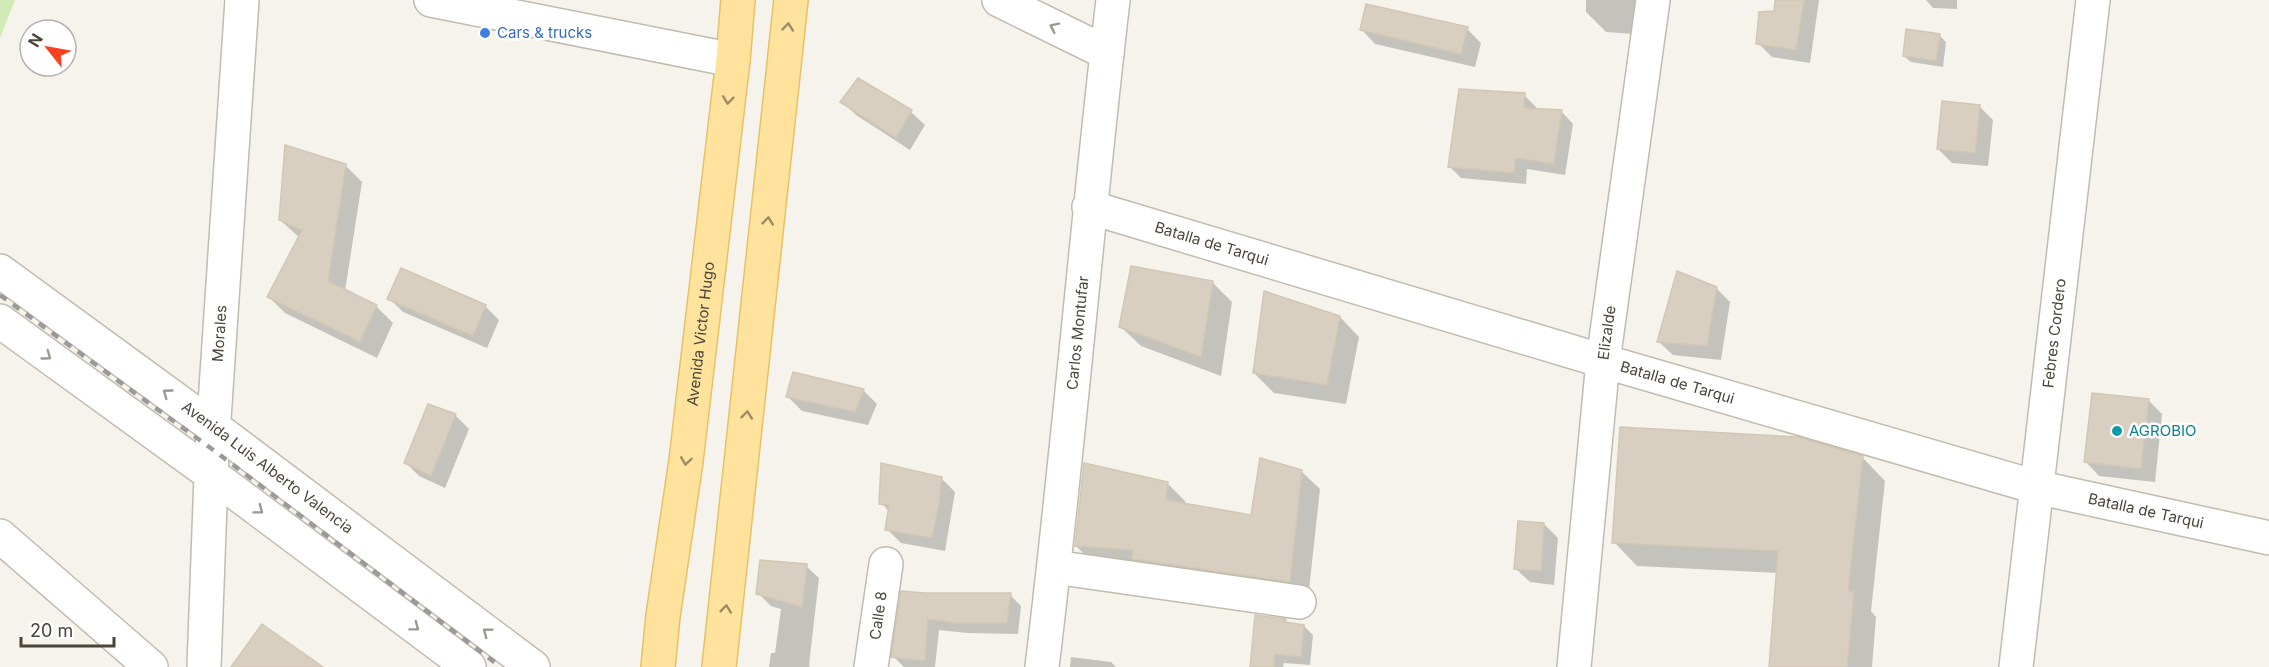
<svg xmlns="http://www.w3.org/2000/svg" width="2269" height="667" font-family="Inter,sans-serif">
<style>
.green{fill:#d2eab5}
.shadow{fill:#0003}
.building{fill:#d8cfc1;stroke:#d3c7b4;stroke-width:1.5}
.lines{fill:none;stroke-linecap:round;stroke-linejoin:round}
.street-casing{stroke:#c2bbae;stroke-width:36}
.primary-casing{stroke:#e6c16a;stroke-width:36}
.street{stroke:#fff;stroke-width:33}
.primary{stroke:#ffe39c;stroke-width:33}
.rail{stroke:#9a9a9a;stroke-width:4.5;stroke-dasharray:8 8;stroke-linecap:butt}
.oneway{stroke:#9c8c66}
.oneway2{stroke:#9c9892}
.shop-dot{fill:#3f7fe0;stroke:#fff;stroke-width:2}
.culture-dot{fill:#0f9aa8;stroke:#fff;stroke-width:2}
.labels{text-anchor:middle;stroke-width:5;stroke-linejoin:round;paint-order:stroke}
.shop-label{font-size:15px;fill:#366cbe;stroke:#fff;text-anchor:start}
.street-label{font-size:15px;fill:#4b4439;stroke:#fff}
.culture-label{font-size:15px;fill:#0d838f;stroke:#fff;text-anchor:start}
</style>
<rect width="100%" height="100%" fill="#f6f3ec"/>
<path class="green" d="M0 0H15L0 38Z"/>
<g class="shadow">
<path d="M1586 0H1652L1648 35 1606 32 1586 12Z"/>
<path d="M1776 0H1819L1810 63 1772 57 1758 43 1775 12Z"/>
<path d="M1926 0H1957V9L1933 8Z"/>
<path d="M1467 29 1481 43 1475 67 1375 44 1362 30Z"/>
<path d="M1939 35 1946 42 1943 67 1911 62 1904 56Z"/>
<path d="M858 80 911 112 925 125 910 150 856 115 842 101Z"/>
<path d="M1524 95 1536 107V110L1562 112 1573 124 1565 175 1527 169 1526 184 1461 178 1449 166Z"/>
<path d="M1979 106 1993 120 1988 166 1952 163 1938 149Z"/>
<path d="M345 165 362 182 345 291 376 306 393 323 377 358 285 313 268 296 300 238 280 220Z"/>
<path d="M1212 282 1232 302 1221 376 1141 346 1121 327Z"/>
<path d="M1716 288 1730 302 1721 360 1673 355 1659 342Z"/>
<path d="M389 298 485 306 499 320 487 348 403 312Z"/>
<path d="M1340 317 1359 337 1346 404 1274 393 1254 373Z"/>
<path d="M863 390 877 404 868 425 802 411 788 397Z"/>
<path d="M2148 400 2162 414 2155 482 2099 476 2086 462Z"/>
<path d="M455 415 469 429 445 488 419 476 406 463Z"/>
<path d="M1862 457 1885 481 1871 611 1876 617 1872 667H1770L1778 573 1637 566 1614 542Z"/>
<path d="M1301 471 1320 489 1308 599 1094 564 1076 546 1167 483 1185 501V505L1252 517Z"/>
<path d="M941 478 955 492 945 551 901 543 887 529 890 512 881 503Z"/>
<path d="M1544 524 1558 538 1554 585 1530 582 1516 569Z"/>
<path d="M806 566 819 578 809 665 810 667H769L771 653H775L781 609 771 606 758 593Z"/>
<path d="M902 593 1010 595 1021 606 1018 634 967 633 939 630 935 667H904L893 656Z"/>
<path d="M1285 620 1289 624 1304 626 1313 635 1310 665 1284 663 1283 667H1251Z"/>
<path d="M1071 657 1111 662 1116 667H1070Z"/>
</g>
<g class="building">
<path d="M1775 0H1804L1796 50 1756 44 1759 12 1774 11Z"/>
<path d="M1366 4 1468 27 1461 54 1360 30Z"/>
<path d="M1906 29 1940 34 1936 61 1903 56Z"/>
<path d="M858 78 912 110 896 138 840 102Z"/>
<path d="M1459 89 1525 93 1524 108 1562 110 1554 164 1516 158 1514 173 1448 167Z"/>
<path d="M1942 101 1980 105 1975 153 1937 149Z"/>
<path d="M285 145 346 164 328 281 377 305 360 342 267 297 302 230 279 220Z"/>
<path d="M1131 266 1213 281 1201 357 1119 327Z"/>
<path d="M401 268 486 305 473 336 387 299Z"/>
<path d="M1677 271 1717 287 1707 346 1657 342Z"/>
<path d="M1264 291 1340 316 1327 385 1253 373Z"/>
<path d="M793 372 864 389 855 412 786 397Z"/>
<path d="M2092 393 2149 399 2141 469 2084 462Z"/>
<path d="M428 404 456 414 431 476 404 463Z"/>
<path d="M1620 427 1798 437 1863 456 1848 591 1854 592 1847 667H1769L1778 551 1612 543Z"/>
<path d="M1260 458 1302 470 1290 582 1132 559 1133 550 1075 546 1084 463 1168 482 1166 500 1251 515Z"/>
<path d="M881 463 942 477 939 504 932 538 885 530 889 505 879 504Z"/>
<path d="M1518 521 1544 523 1541 571 1514 569Z"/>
<path d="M760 560 807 564 802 607 756 594Z"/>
<path d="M901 591 925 593H1011L1007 623H955L928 619 925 661 891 657Z"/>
<path d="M1255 615 1286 619 1285 622 1304 625 1301 657 1275 654 1274 667H1250Z"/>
<path d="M262 624 323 667H231Z"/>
</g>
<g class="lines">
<defs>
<g id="street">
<path d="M431 0 733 60"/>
<path d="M999 0 1107 53"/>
<path id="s1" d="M1089 207 1603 361 2036 487 2269 538"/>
<path id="s2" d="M0 271 215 428 533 667"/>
<path d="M0 321 212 475 469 667"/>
<path d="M0 536 151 667"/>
<path d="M1054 567 1299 602"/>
<path id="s3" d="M204 667 212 449 242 0"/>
<path id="s4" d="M871 667 886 564"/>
<path id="s5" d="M1042 667C1069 445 1087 222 1113 0"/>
<path id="s6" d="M1574 667 1603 361 1653 0"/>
<path id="s7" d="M2016 667 2093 0"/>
</g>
<g id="primary">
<path id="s8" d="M658 667 663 616 686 461 733 60 738 0"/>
<path d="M719 667 791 0"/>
</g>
</defs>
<use href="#street" class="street-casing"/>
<use href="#primary" class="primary-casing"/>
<use href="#street" class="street"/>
<use href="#primary" class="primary"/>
<path class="rail" d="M0 295 212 449 501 667"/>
</g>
<defs><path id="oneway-chevron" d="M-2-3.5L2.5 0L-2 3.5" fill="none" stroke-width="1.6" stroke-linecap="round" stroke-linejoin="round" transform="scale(1.5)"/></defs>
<g class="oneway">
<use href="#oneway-chevron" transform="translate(788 27) rotate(-84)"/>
<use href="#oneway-chevron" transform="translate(728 100) rotate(97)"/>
<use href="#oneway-chevron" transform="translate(768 221) rotate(-84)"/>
<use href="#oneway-chevron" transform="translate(747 415) rotate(-84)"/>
<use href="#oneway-chevron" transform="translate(686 461) rotate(98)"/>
<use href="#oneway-chevron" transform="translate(726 609) rotate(-84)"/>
</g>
<g class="oneway2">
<use href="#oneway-chevron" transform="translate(1054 27) rotate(-154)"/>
<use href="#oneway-chevron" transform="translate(47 356) rotate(36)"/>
<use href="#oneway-chevron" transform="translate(167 393) rotate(-144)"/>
<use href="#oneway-chevron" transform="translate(259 510) rotate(37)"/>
<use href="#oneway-chevron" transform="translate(415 627) rotate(37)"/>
<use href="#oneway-chevron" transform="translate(487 632) rotate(-143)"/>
</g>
<circle class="shop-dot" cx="485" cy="33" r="6"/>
<circle class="culture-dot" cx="2117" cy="431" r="6"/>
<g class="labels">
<g class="shop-label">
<text x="497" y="38">Cars &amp; trucks</text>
</g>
<g class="street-label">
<text dy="5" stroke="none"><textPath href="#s1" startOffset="128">Batalla de Tarqui</textPath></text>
<text dy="5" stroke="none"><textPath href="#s3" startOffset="334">Morales</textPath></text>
<text dy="5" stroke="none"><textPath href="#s5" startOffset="336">Carlos Montufar</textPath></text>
<text dy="5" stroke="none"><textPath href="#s6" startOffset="336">Elizalde</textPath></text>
<text dy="5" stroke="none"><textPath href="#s7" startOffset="336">Febres Cordero</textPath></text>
<text dy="5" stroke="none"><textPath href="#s8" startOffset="336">Avenida Victor Hugo</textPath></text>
<text dy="5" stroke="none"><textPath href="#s1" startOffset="614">Batalla de Tarqui</textPath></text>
<text dy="5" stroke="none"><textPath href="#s2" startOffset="332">Avenida Luis Alberto Valencia</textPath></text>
<text dy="5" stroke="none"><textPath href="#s1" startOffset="1100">Batalla de Tarqui</textPath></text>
<text dy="5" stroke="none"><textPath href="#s4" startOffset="52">Calle 8</textPath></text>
</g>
<g class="culture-label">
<text x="2129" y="436">AGROBIO</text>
</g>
</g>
<g transform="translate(48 48) rotate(301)"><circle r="28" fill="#ffffff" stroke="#b7b4b0" stroke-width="1.5"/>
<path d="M0-4.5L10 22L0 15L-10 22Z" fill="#fc3f1d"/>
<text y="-9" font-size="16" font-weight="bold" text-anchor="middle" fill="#4b4439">N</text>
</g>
<path d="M21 637v9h93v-9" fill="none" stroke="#4b4439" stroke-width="3"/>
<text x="30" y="637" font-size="18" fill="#4b4439" stroke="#ffffff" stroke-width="4.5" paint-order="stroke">20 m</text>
</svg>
